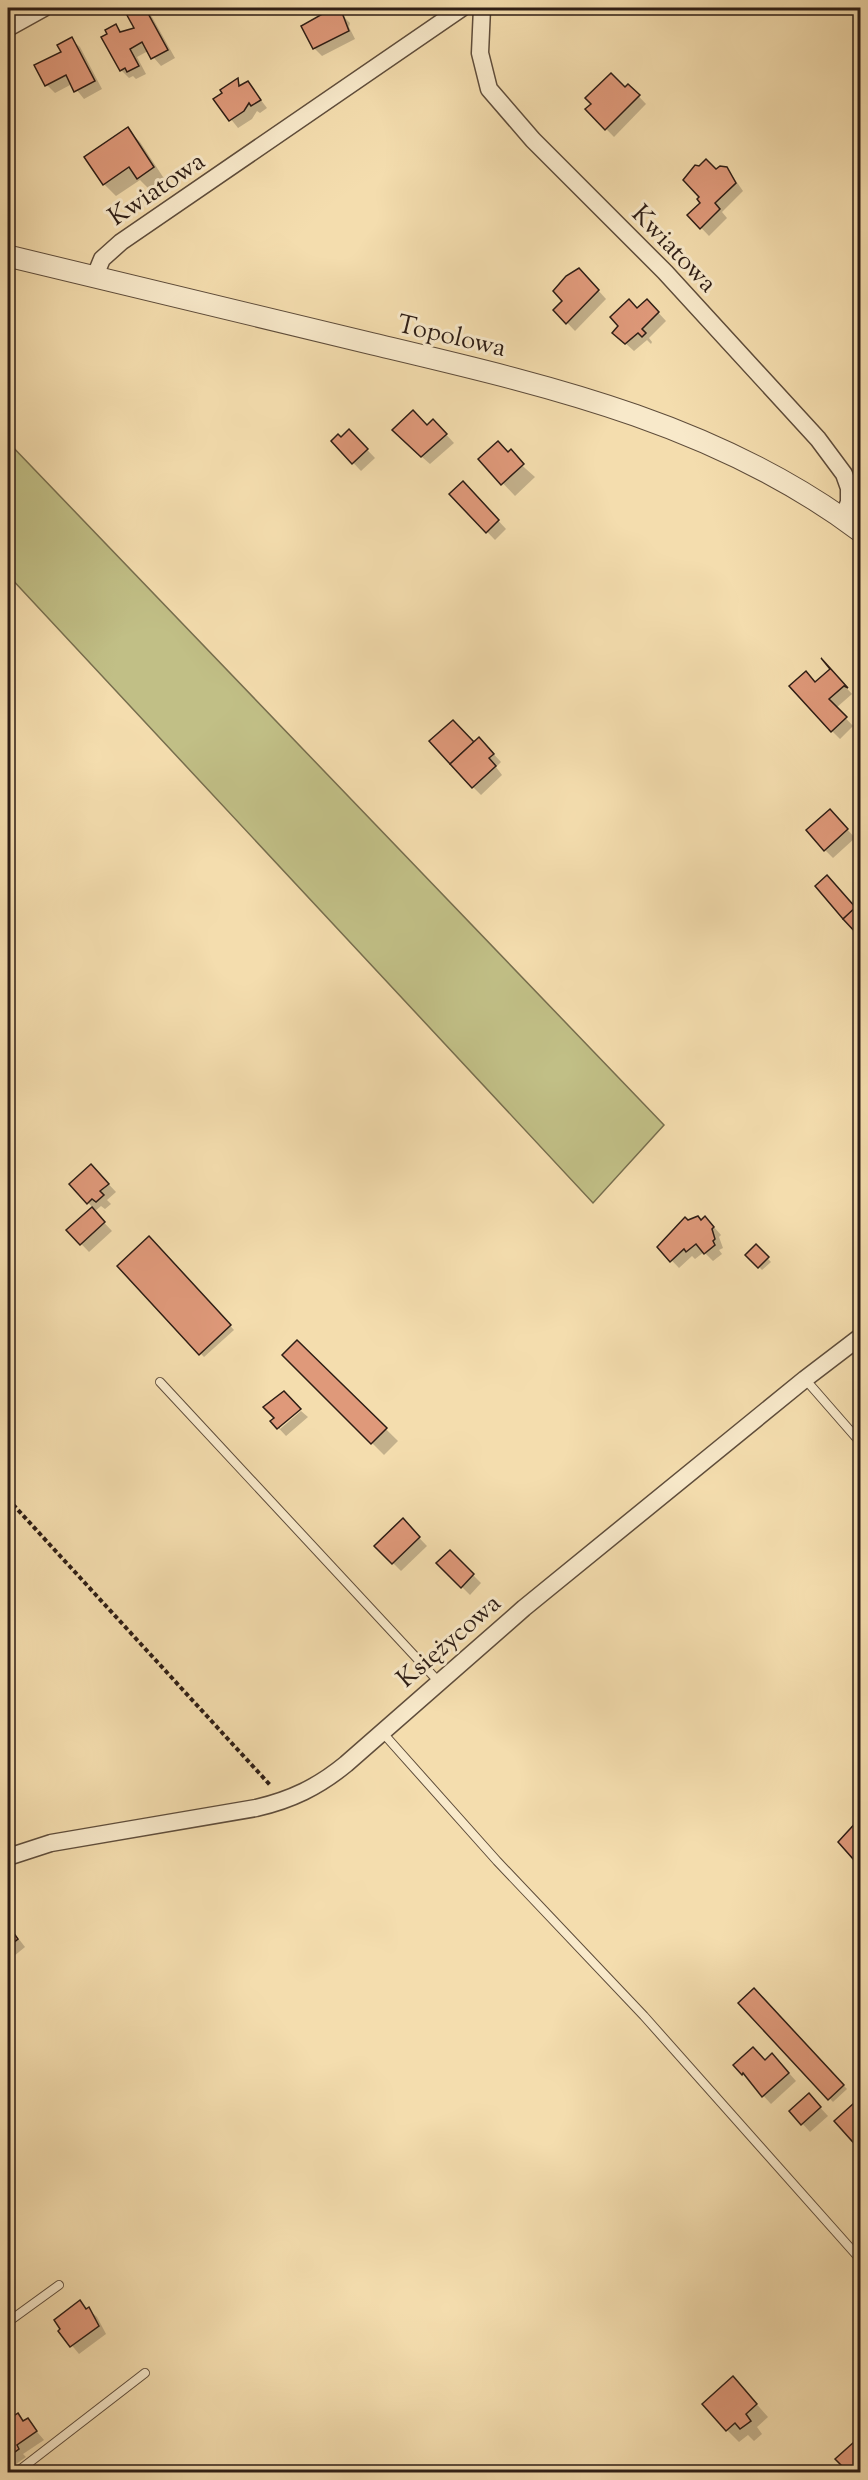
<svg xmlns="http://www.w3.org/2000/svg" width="868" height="2480" font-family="'Sorts Mill Goudy',serif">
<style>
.green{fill:#c1bf86;stroke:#776e4e;stroke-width:1.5}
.shadow{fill:#0003}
.building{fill:#df997a;stroke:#2d1d15;stroke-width:1.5}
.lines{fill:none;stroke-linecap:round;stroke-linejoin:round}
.service-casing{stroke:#5f4d3b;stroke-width:10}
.minor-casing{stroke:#5f4d3b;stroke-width:19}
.tertiary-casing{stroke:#5f4d3b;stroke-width:23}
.path{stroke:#2d1d15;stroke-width:4;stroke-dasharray:4.5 3;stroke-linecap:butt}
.service{stroke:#f8e9ca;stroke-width:8}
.minor{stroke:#f8e9ca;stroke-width:16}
.tertiary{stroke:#f8e9ca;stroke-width:21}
.labels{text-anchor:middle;stroke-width:6;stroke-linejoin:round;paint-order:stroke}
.street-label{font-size:26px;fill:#2d1d15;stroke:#f8e9ca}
</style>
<rect width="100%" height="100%" fill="#f4ddae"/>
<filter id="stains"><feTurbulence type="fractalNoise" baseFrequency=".00333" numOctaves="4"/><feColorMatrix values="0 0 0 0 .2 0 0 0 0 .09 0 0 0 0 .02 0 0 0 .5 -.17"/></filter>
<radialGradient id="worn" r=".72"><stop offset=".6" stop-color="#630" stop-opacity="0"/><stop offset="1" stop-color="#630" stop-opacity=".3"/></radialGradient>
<path class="green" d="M8 442 664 1125 593 1203 8 575Z"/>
<g class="shadow">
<path d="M125 8H147L175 58 161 66 148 51 137 57 146 74 136 79 133 76 129 78 121 70 109 35 116 26 123 33 137 29Z"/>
<path d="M335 8 350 23 349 27 355 39 322 56 314 48 303 27Z"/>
<path d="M71 39 80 47 102 89 84 99 72 84 55 93 47 85 36 66 63 52Z"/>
<path d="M235 82 240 87 248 83 267 108 260 113 257 111 252 119 238 128 215 99Z"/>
<path d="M629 86 646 104 614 137 587 109Z"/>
<path d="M127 129 140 142 165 180 150 190 140 180 116 196 104 184Z"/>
<path d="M727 168 743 191 722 212 727 218 709 236 689 215 702 203 716 171Z"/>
<path d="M587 278 606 299 575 331 555 310Z"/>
<path d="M655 309 666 321 649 338 652 342 651 344 647 340 634 351 614 333 637 310Z"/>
<path d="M427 427 441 429 454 443 430 464 406 443Z"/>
<path d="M341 439H357L375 458 361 471 333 441Z"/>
<path d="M508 453 535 477 515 496 480 459Z"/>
<path d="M471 491 506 529 495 540 451 494Z"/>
<path d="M838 679 852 694 836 708 853 726 840 739 832 731 815 684Z"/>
<path d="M474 744 487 747 501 762 496 767 502 775 481 795 473 787Z"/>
<path d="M838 819 855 838 833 858 825 850Z"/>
<path d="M817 886 856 910 860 905V935Z"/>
<path d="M99 1174 116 1192 107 1200 111 1204 105 1209 101 1206 94 1212 112 1231 89 1252 68 1230 93 1208 71 1184Z"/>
<path d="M688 1222 713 1226 721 1235 719 1237 723 1248 719 1250 722 1254 713 1261 704 1252 695 1259 692 1256 679 1268 659 1247Z"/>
<path d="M149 1238 234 1330 204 1357 119 1266Z"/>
<path d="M756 1246 771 1262 762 1270 747 1255Z"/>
<path d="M297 1342 398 1441 384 1455 284 1355Z"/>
<path d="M301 1411 308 1417 286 1436 272 1421 280 1425V1429Z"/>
<path d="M403 1521 427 1546 401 1571 376 1546Z"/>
<path d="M450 1552 481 1583 470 1595 438 1563Z"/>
<path d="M860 1820V1865L855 1859 854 1826Z"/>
<path d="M8 1925 25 1947 8 1961Z"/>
<path d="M754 1990 847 2089 833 2102 740 2003Z"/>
<path d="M765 2062 780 2063 796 2081 771 2104 735 2065Z"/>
<path d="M816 2103 828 2116 810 2132 791 2111Z"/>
<path d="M80 2302 97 2317 106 2334 79 2354 60 2331Z"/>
<path d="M745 2391 768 2417 757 2427 762 2434 754 2441 748 2435 739 2442 727 2430Z"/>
<path d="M18 2415 25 2422 27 2420 44 2440 23 2454 26 2457 12 2467 8 2462V2422Z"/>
</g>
<g class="building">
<path d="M123 8H145L168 50 151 59 142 42 130 49 139 66 127 72 125 68 120 71 101 37 107 34 105 30 116 24 120 32 134 28Z"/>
<path d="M333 8 341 10 349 31 313 49 301 26Z"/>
<path d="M72 37 95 81 74 92 66 75 45 86 34 65 61 52 57 45Z"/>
<path d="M611 73 625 87 628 84 640 95 605 130 585 109 591 104 585 98Z"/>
<path d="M238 78 239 86 248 81 261 100 251 106 249 103 244 111 229 121 213 99 222 93 220 90Z"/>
<path d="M128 127 154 167 137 179 129 167 103 185 84 157Z"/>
<path d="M706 159 716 169 720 166 727 167 736 183 715 203 720 209 700 229 687 215 700 203 697 199 699 197 683 180 695 165 699 166Z"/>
<path d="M579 268 599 290 566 324 553 310 562 301 553 291 566 276Z"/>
<path d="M629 299 637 308 647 299 659 312 642 329 646 333 642 337 638 333 625 344 612 333 618 326 610 317Z"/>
<path d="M413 410 427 425 433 419 447 434 421 457 392 430Z"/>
<path d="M349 429 368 449 352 464 331 441 338 434 341 437Z"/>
<path d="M498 441 508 452 511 449 524 464 501 485 478 459Z"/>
<path d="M463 481 499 520 486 533 449 494Z"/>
<path d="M821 658 848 688 844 686 829 699 847 717 831 732 789 686 806 671 815 682 830 669Z"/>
<path d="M453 720 474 742 450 764 429 741Z"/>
<path d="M479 737 494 754 489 758 496 766 472 788 450 764Z"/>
<path d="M830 809 848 829 824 851 806 830Z"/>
<path d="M827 875 856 908 843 919 815 886Z"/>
<path d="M860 903V929L856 933 843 919Z"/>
<path d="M91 1164 109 1184 100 1191 104 1195 96 1202 92 1199 87 1204 69 1184Z"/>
<path d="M92 1207 105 1222 80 1245 66 1230Z"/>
<path d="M698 1216 701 1220 705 1216 714 1227 712 1229 715 1239 713 1241 715 1245 704 1254 696 1244 686 1252 684 1249 670 1262 657 1247 685 1217 688 1220Z"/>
<path d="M149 1236 231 1325 199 1355 117 1266Z"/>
<path d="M756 1244 769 1257 758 1268 745 1255Z"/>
<path d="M297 1340 387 1428 371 1444 282 1355Z"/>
<path d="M284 1391 301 1409 277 1429 270 1421 274 1418 263 1407Z"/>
<path d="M403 1518 420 1537 392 1564 374 1546Z"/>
<path d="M450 1550 474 1574 461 1588 436 1563Z"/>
<path d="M860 1818V1853L854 1860 838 1842Z"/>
<path d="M8 1925 18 1939 8 1947Z"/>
<path d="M754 1988 844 2085 828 2100 738 2003Z"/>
<path d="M753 2047 765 2060 772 2053 789 2073 762 2097 743 2073 742 2075 733 2065Z"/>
<path d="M809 2093 821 2107 801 2125 789 2111Z"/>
<path d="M854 2103 860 2111V2150L834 2121Z"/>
<path d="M80 2300 86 2309 89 2307 99 2326 70 2347 58 2331 60 2329 54 2320Z"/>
<path d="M733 2376 757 2404 746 2414 751 2421 740 2429 735 2423 726 2431 702 2404Z"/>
<path d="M18 2413 23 2421 28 2418 37 2431 17 2445 19 2449 8 2457V2420Z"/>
<path d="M854 2442 860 2449V2472H848L835 2459Z"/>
</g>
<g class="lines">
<defs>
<g id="service">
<path d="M805 1379 860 1442"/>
<path d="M160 1382 438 1681"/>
<path d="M382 1732 497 1861 644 2016 860 2259"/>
<path d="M8 2322 59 2285"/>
<path d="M17 2472 145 2373"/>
</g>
<g id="minor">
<path d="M482 8 480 53 489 89 533 140 665 272 818 439 844 474 849 488V502L843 518"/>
<path d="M8 28 44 8"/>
<path d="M95 276 102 259 121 242 462 8"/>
<path d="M8 1857 51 1843 256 1808C291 1800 318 1787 346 1764L524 1608 805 1379 860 1337"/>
</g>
<path id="tertiary" d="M8 256C129 285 251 314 373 344 545 385 716 423 860 531"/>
</defs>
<use href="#service" class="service-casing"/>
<use href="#minor" class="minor-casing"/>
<use href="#tertiary" class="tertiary-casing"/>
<path class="path" d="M8 1499 271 1786"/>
<use href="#service" class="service"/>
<use href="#minor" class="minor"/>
<use href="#tertiary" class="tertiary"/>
</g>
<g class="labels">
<g class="street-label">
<text transform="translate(156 188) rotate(-34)" y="9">Kwiatowa</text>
<text transform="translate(675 248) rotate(46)" y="9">Kwiatowa</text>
<text transform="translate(452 335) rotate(13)" y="9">Topolowa</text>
<text transform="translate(448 1640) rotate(-41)" y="9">Księżycowa</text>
</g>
</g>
<rect width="868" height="2480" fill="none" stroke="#f4ddae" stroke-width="30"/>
<rect x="9" y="9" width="850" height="2462" fill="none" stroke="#2d1d15" stroke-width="3"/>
<rect x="15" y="15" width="838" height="2450" fill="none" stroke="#2d1d15" stroke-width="1.5"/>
<rect width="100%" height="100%" filter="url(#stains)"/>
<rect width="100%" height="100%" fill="url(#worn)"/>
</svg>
